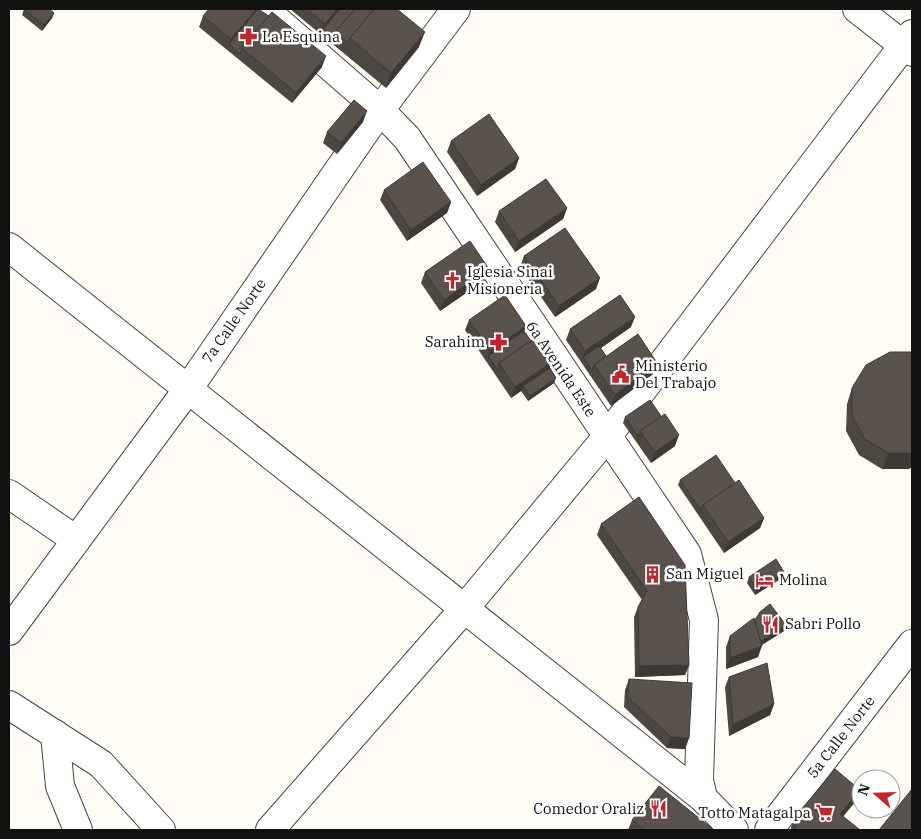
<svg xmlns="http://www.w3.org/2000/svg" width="921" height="839" font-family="'IBM Plex Serif',serif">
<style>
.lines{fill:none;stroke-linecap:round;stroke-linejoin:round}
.minor-casing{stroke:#444;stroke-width:30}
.minor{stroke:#fff;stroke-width:28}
.wall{fill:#4d4742}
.shaded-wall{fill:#3f3936}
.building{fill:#5a524d;stroke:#3f3936}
.labels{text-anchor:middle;stroke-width:5;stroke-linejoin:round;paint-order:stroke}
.poi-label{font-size:15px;fill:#111;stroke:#fff;text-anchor:start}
.street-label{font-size:15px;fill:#111;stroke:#fff}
</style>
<rect width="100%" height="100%" fill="#fffdf5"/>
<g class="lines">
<defs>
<g id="minor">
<path d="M264 9 380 110 407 138 687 554 704 620 699 780 703 798"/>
<path d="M857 9 912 52"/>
<path d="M9 247 703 798 734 830"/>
<path d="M9 494 76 540"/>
<path d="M9 631 188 389 380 110 456 9"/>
<path d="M9 705 101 764 161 830"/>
<path d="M55 734 60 786 78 830"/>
<path d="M270 830 464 609 606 438 912 34"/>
<path d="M769 830 912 644"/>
</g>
</defs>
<use href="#minor" class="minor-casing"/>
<use href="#minor" class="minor"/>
</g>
<g class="wall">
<path d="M24 9 54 13 52 18 42 31 22 15Z"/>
<path d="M290 9H397L419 47 386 88Z"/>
<path d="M203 16 322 67 292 103 199 27Z"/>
<path d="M363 122 337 154 323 143 327 132Z"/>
<path d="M451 141 519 158 515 169 477 196 447 152Z"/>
<path d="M384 190 451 202 447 213 407 241 380 200Z"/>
<path d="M567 208 563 219 515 252 495 222 499 211Z"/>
<path d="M524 256 596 289 555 317 520 267Z"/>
<path d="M489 269 485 280 440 311 421 283 425 272Z"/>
<path d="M469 320 526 326 524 331 550 368 554 383 528 401 521 391 511 398 465 330Z"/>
<path d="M631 327 601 348 606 356 653 374 611 406 566 340 570 329Z"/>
<path d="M852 388 909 469H882L859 455 846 431 847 404Z"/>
<path d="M625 417 675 446 651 463 623 423Z"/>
<path d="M680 480 735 483 764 518 760 528 724 553 678 485Z"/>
<path d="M639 497 689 665 685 675 635 677 634 617 638 607 642 600 597 535 601 524Z"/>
<path d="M749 577 782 578 755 595 747 583Z"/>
<path d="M755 620 786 625 784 631 761 645 758 657 726 669V647L730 636Z"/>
<path d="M729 677 774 704 770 715 729 736 725 687Z"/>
<path d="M629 679 689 738 685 749 667 748 624 707 625 690Z"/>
<path d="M856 801 843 816 860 830H791V827L795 817Z"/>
<path d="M632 820 714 830H628Z"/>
</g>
<g class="shaded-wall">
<path d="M256 9H259L229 44 231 39Z"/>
<path d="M337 9H342L323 29 325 24Z"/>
<path d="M54 13 52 18 42 31 44 25Z"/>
<path d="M425 32 419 47 386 88 391 73Z"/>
<path d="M326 56 322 67 292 103 296 93Z"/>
<path d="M367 111 363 122 337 154 341 143Z"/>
<path d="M519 158 515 169 477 196 481 185Z"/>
<path d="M451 202 447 213 407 241 411 230Z"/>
<path d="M567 208 563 219 515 252 519 241Z"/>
<path d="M489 269 485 280 440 311 444 300Z"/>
<path d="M600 278 596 289 555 317 559 306Z"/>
<path d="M635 317 631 327 585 359 583 357 585 351Z"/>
<path d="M526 326 522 337 488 356 490 351Z"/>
<path d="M552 362 548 373 523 386 521 391 511 398 515 387Z"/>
<path d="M657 363 653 374 611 406 615 395Z"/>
<path d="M556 378 554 383 528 401 530 396Z"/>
<path d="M679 435 675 446 651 463 655 452Z"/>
<path d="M888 453H912V467L909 469H882Z"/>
<path d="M764 518 760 528 724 553 728 542Z"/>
<path d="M784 572 782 578 755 595 757 590Z"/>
<path d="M786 625 784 631 759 647 762 646 758 657 726 669 730 658 758 644Z"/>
<path d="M689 665 685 675 635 677 639 666Z"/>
<path d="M774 704 770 715 729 736 733 725Z"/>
<path d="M671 737 689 738 685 749 667 748Z"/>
<path d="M860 790 856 801 836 825 840 814Z"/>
</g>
<g class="building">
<path d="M24 9H49L54 13 44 25Z"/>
<path d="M209 9H256L231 39 203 16Z"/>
<path d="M258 9 269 16 242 48 240 54 229 44Z"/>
<path d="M307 9H337L325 24Z"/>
<path d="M340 9H355L335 32 333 38 323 29Z"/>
<path d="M355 9H374L350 38 348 43 335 32Z"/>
<path d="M374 9H397L425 32 391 73 350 38Z"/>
<path d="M272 12 326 56 296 93 242 48Z"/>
<path d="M354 100 367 111 341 143 327 132Z"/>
<path d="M489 114 519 158 481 185 451 141Z"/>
<path d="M423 162 451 202 411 230 384 190Z"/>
<path d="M546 179 567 208 519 241 499 211Z"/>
<path d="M565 228 600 278 559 306 524 256Z"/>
<path d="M470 241 489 269 444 300 425 272Z"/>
<path d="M505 295 526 326 490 351 469 320Z"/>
<path d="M620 295 635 317 585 351 570 329Z"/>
<path d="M524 331 531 341 499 363 497 369 488 356Z"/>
<path d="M638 334 657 363 615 395 594 365Z"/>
<path d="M535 338 552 362 515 387 499 363Z"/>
<path d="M599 346 606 356 594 365 592 370 583 357Z"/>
<path d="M890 352H912V453H888L865 439 852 415V388L866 365Z"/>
<path d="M550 368 556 378 530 396 523 386Z"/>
<path d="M650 400 661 416 640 431 638 436 625 417Z"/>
<path d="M665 414 679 435 655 452 640 431Z"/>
<path d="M716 455 735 483 703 505 701 510 680 480Z"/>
<path d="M739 480 764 518 728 542 703 505Z"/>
<path d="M639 497 685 565 689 665 639 666 638 607 647 591 601 524Z"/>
<path d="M776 559 784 572 757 590 749 577Z"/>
<path d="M770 604 786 625 760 642 755 620 760 612Z"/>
<path d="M754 618 762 646 730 658V636Z"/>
<path d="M767 663 774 704 733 725 729 677Z"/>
<path d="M629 679 692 683 689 738 671 737 628 697Z"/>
<path d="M835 769 860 790 840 814 860 830H798L795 828V817Z"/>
<path d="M659 786 714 830H645L632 820Z"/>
<path d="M912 789V830H879Z"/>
</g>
<defs>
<symbol id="pharmacy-bare" viewBox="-9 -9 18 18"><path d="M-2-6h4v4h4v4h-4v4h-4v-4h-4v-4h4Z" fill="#c4262e" stroke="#fff" stroke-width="2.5" paint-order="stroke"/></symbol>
<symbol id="church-bare" viewBox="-9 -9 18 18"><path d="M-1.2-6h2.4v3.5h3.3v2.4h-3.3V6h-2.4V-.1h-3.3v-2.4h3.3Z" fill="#c4262e" stroke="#fff" stroke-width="2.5" paint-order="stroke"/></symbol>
<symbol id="civic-bare" viewBox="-9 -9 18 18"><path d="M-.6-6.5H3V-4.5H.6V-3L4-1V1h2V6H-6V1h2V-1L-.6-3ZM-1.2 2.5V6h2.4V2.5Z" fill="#c4262e" stroke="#fff" stroke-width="2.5" paint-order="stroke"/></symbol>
<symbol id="building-bare" viewBox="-9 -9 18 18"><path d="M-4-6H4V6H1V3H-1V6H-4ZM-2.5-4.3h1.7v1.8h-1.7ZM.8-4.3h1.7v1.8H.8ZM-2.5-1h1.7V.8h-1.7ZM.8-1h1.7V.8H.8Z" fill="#c4262e" stroke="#fff" stroke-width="2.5" paint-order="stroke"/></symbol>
<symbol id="hotel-bare" viewBox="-9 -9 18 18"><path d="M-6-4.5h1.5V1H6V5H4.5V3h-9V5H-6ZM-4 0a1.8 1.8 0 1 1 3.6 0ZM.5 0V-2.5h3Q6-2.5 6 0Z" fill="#c4262e" stroke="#fff" stroke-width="2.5" paint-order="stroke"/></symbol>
<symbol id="restaurant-bare" viewBox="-9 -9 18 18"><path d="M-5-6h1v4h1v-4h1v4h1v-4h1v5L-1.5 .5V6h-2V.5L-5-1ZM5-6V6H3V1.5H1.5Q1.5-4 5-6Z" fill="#c4262e" stroke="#fff" stroke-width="2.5" paint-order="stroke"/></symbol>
<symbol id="supermarket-bare" viewBox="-9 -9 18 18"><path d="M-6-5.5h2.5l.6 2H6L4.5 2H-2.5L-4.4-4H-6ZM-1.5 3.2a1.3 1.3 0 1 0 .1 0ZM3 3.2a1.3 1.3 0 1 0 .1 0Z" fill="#c4262e" stroke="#fff" stroke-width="2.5" paint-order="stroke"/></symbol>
</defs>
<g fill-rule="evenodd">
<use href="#pharmacy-bare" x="236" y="24" width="25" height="25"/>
<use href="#church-bare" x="440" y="268" width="25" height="25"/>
<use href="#pharmacy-bare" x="486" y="330" width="25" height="25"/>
<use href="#civic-bare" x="608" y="362" width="25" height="25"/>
<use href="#building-bare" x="640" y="562" width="25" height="25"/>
<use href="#hotel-bare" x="752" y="568" width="25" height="25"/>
<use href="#restaurant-bare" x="758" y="612" width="25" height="25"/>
<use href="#restaurant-bare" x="646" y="796" width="25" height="25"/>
<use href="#supermarket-bare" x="812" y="800" width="25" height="25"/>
</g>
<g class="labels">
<g class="poi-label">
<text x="262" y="42">La Esquina</text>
<text x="467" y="277">Iglesia Sinai<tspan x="467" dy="17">Misioneria</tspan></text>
<text x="485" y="347" text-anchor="end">Sarahim</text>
<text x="635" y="371">Ministerio<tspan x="635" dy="17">Del Trabajo</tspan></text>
<text x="666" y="579">San Miguel</text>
<text x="779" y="585">Molina</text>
<text x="785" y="629">Sabri Pollo</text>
<text x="644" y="814" text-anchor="end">Comedor Oraliz</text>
<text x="811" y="818" text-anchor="end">Totto Matagalpa</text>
</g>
<g class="street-label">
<text transform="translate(234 321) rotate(-55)" y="5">7a Calle Norte</text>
<text transform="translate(561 369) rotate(56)" y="5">6a Avenida Este</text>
<text transform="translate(841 737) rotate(-52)" y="5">5a Calle Norte</text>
</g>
</g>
<rect width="921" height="839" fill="none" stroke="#111111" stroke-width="20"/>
<g transform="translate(876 794) rotate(290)"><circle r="24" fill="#ffffff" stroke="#a0a0a0"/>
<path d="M0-4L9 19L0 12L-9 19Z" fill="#c4262e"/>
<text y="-8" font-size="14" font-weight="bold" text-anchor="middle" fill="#111111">N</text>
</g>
</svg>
